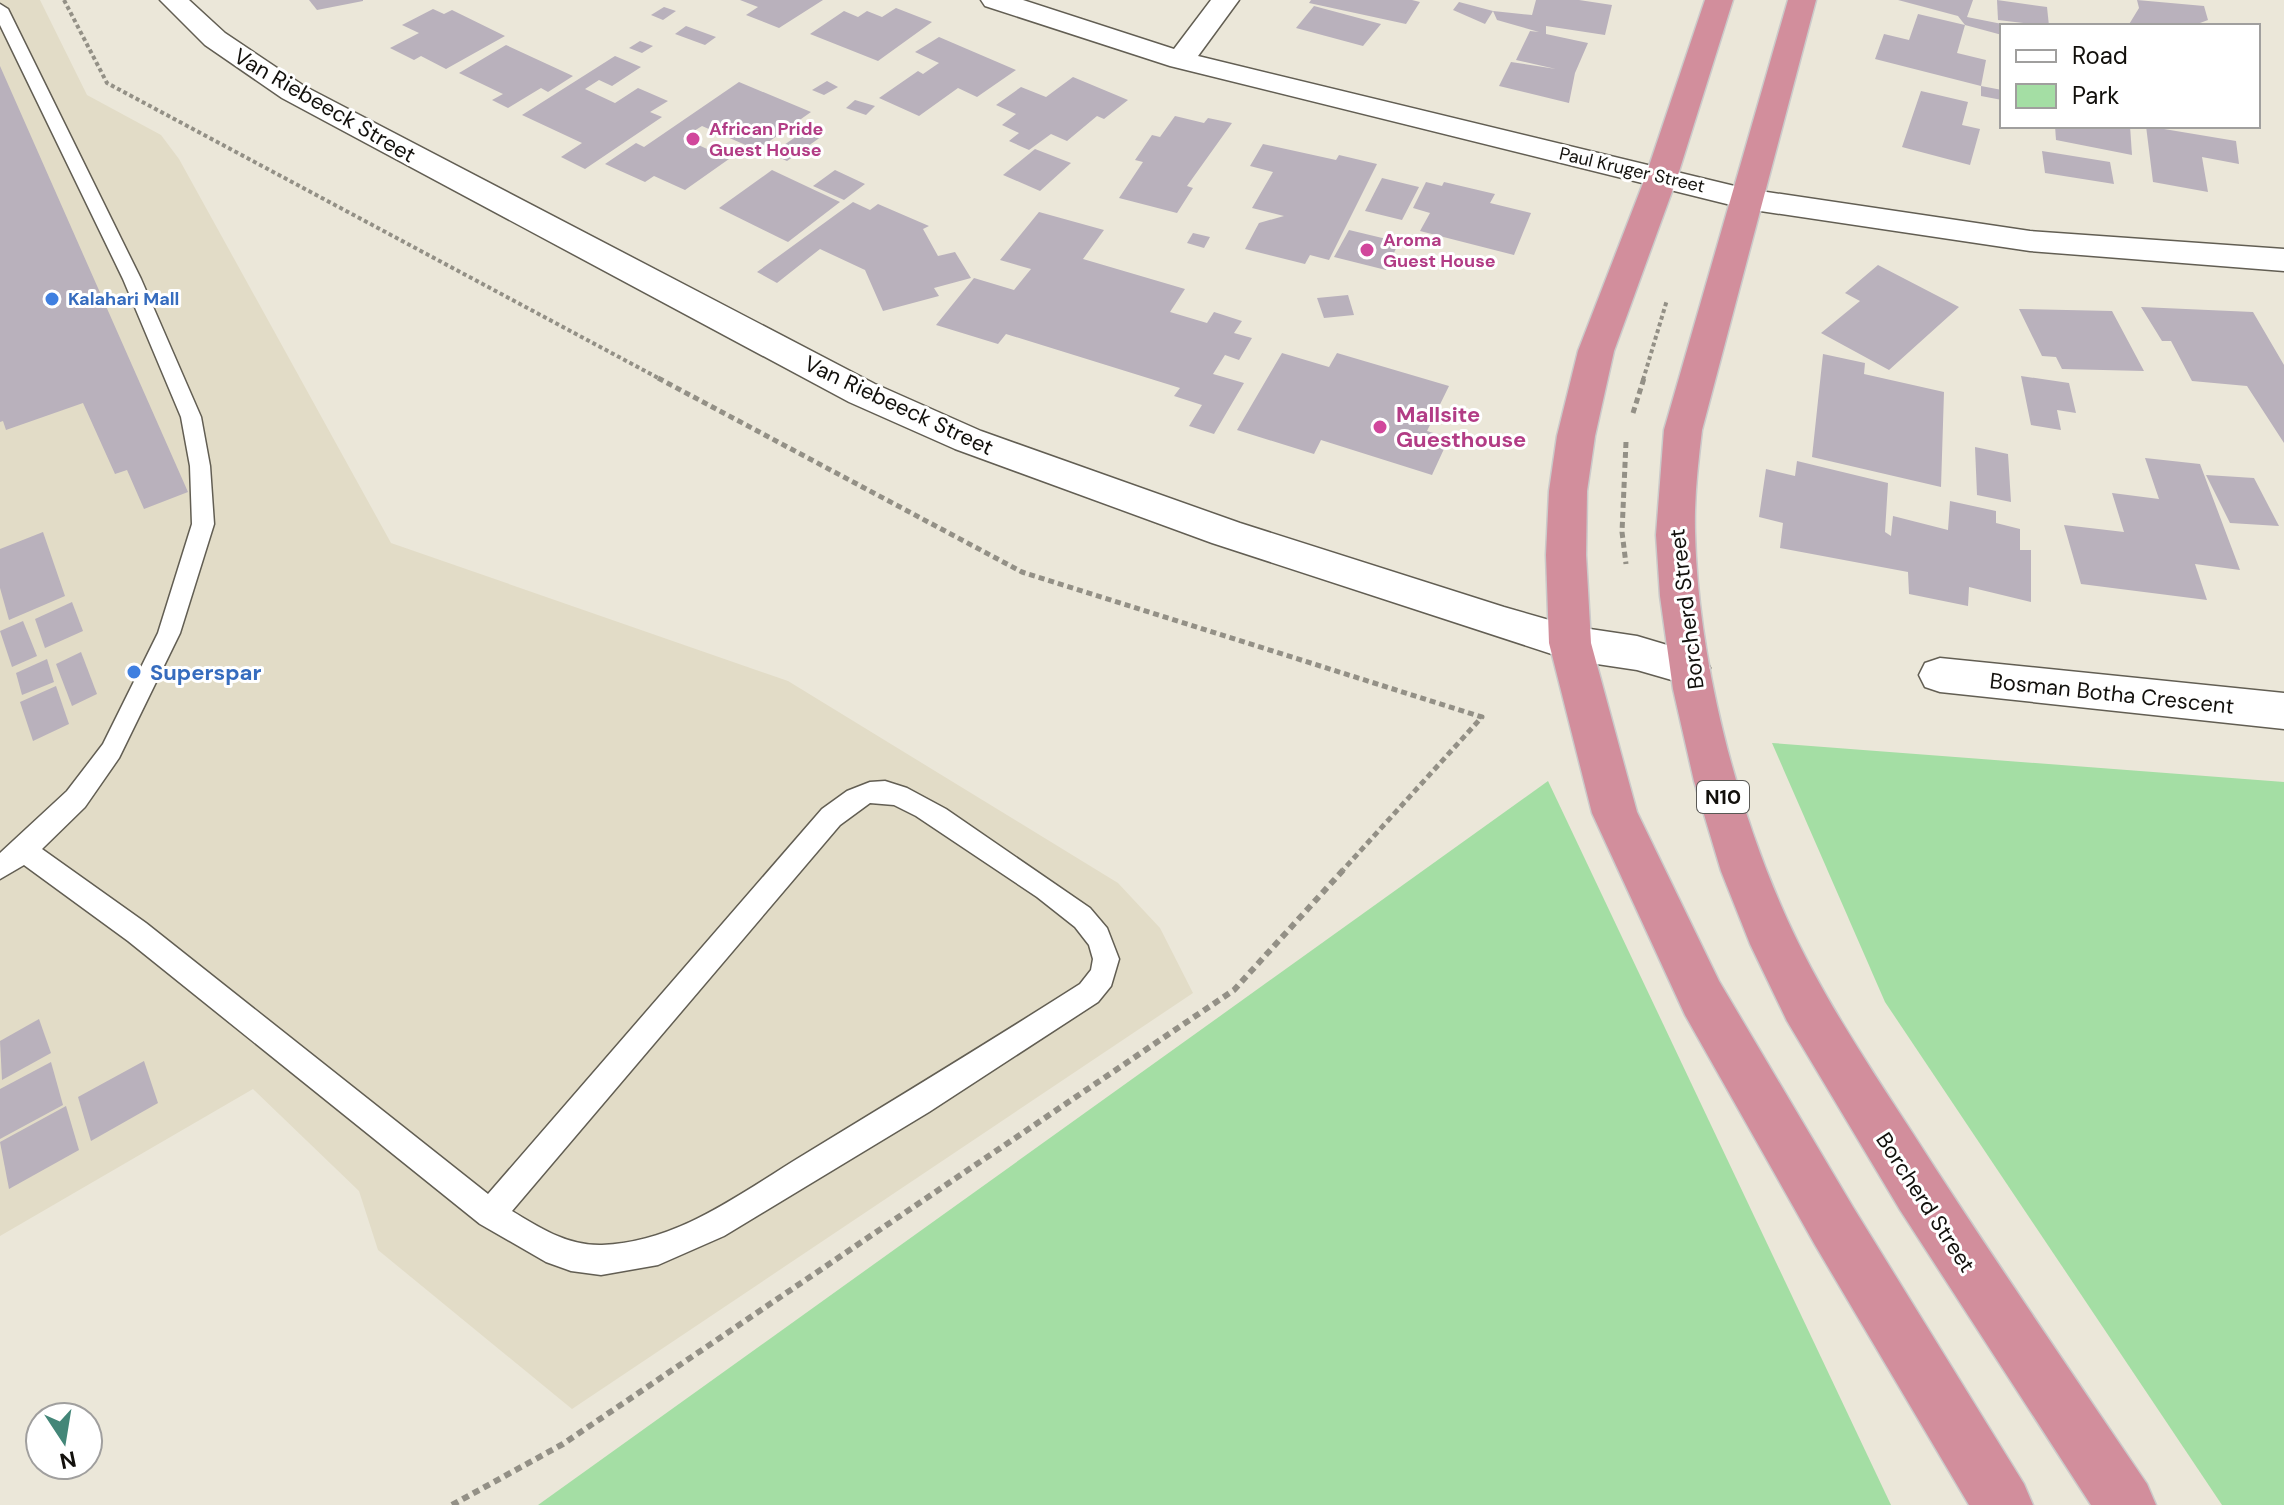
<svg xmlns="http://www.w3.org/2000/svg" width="2284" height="1505" font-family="'DM Sans',sans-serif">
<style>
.built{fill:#e2dcc7}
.green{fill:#a4dea4}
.building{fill:#b9b1bc}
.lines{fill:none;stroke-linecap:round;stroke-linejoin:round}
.service-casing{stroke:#625e53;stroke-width:3}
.minor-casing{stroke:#625e53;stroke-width:3}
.trunk-casing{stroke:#cbcaca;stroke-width:3}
.path-far2{stroke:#939086;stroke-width:4;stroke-dasharray:4 3;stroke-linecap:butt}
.path-far1{stroke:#939086;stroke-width:5;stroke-dasharray:6 4;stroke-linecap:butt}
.path{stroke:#939086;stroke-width:6;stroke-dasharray:7 5;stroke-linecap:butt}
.service{fill:#fff;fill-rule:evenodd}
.minor{fill:#fff;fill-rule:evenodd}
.trunk{fill:#d28e9c;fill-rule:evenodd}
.hotel-dot{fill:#d1479c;stroke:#fff;stroke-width:3}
.shop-dot{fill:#3f7fe0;stroke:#fff;stroke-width:3}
.labels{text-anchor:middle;stroke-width:6;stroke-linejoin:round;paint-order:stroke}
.far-hotel-label{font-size:18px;font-weight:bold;fill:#b23c85;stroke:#fff;text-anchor:start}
.far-street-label{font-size:18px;fill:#12100c;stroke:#fff}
.far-shop-label{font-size:18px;font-weight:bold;fill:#366cbe;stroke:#fff;text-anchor:start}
.shield{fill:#fff;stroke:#595855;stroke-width:2}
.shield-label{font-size:20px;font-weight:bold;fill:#12100c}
.street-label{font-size:22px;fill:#12100c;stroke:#fff}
.hotel-label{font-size:22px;font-weight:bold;fill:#b23c85;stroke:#fff;text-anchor:start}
.shop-label{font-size:22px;font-weight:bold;fill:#366cbe;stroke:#fff;text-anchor:start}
</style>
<rect width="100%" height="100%" fill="#ebe7d9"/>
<path class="built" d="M0 0H40L87 95 161 135 179 159 391 543 788 681 1118 883 1160 928 1193 993 572 1409 378 1250 359 1191 253 1089 0 1236Z"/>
<g class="green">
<path d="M1772 743 2284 782V1505H2222L1885 1002Z"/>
<path d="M1548 781 1891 1505H538Z"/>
</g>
<g class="building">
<path d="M309 0H363V1L317 10Z"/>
<path d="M740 0H823L779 28 746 15 758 7Z"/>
<path d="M1311 0H1412L1420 2 1406 24 1309 3Z"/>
<path d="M1536 0H1579L1612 5 1605 35 1546 26V34L1588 43 1575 73 1569 103 1499 86 1511 62 1556 69 1516 60 1530 31 1539 32 1497 20 1493 11 1532 15Z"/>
<path d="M1898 0H1973L1967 17 2002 24V35L1965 25 1958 16Z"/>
<path d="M1997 0 2047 7 2049 26 1998 20Z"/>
<path d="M2137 0 2204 6 2208 20 2192 26H2128L2139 8Z"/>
<path d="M1459 2 1493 11 1485 24 1453 10Z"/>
<path d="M1314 6 1381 24 1363 46 1296 28Z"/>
<path d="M664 7 676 11 663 20 651 15Z"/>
<path d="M896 8 932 22 878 61 810 34 844 11 858 17 867 11 882 17Z"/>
<path d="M433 9 444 14 452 10 505 36 446 69 421 56 414 60 390 48 419 33 402 25Z"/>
<path d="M1918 14 1965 25 1957 53 1986 60 1981 86 1875 59 1884 34 1909 40Z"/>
<path d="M686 26 716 37 705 45 675 34Z"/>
<path d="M939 37 1016 70 977 97 958 88 919 116 879 98 918 71 923 74 939 63 915 52Z"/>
<path d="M640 41 653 46 642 53 629 48Z"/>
<path d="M506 45 573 76 548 92 541 88 508 108 492 100 503 94 459 73Z"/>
<path d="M615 56 641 67 612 86 599 80 585 89 615 103 638 88 668 101 650 112 662 117 585 169 561 157 582 143 522 115Z"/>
<path d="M0 66 188 492 144 509 127 470 115 474 83 403 6 430 3 421 0 422Z"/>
<path d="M1073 77 1128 100 1104 119 1097 116 1067 141 1051 134 1029 150 1009 141 1019 133 1002 125 1016 114 996 105 1021 87 1046 97Z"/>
<path d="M827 81 838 87 824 95 812 90Z"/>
<path d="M739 82 811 112 757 150 702 126 683 138 729 159 685 190 654 176 645 182 605 164 636 143 644 147Z"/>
<path d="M1981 86 2002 90V100L1981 96Z"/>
<path d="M1921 91 1968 102 1962 125 1980 129 1970 165 1902 147Z"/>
<path d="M855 100 875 106 866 115 846 108Z"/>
<path d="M1175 116 1204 123 1208 118 1232 123 1187 186 1193 188 1177 213 1119 198 1143 162 1135 160 1152 135 1160 137Z"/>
<path d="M2055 126H2130L2132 155 2056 140Z"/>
<path d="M2146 126 2236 141 2239 164 2202 157 2208 192 2153 182Z"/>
<path d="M810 127 825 134 787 161 771 154Z"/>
<path d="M1263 144 1336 160 1339 155 1377 164 1329 260 1310 255 1305 264 1245 249 1259 223 1284 216 1252 208 1273 172 1250 166Z"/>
<path d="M1035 149 1071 163 1040 191 1003 175Z"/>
<path d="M2042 151 2110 162 2114 184 2045 173Z"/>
<path d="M772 170 840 202 788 242 719 208Z"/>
<path d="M835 170 865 184 844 200 813 186Z"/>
<path d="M1382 178 1419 187 1402 220 1365 211Z"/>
<path d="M1426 182 1442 186 1444 182 1495 194 1490 203 1531 213 1514 255 1420 231 1430 213 1413 208Z"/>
<path d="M853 202 870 210 878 204 929 226 923 229 938 256 955 252 971 278 934 288 939 296 883 311 865 270 820 249 777 283 757 272Z"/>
<path d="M1039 212 1104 230 1083 259 1185 289 1170 312 1207 323 1214 312 1242 321 1234 333 1252 338 1239 360 1225 355 1213 374 1244 383 1214 434 1189 426 1202 405 1174 396 1180 388 1006 334 998 344 936 325 974 278 1014 290 1031 269 1000 260Z"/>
<path d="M1349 230 1399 242 1386 270 1334 257Z"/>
<path d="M1193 233 1210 237 1204 248 1187 243Z"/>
<path d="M1878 265 1959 307 1889 370 1821 333 1860 301 1845 293Z"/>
<path d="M1348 295 1354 315 1324 318 1317 298Z"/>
<path d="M2141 307 2253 312 2284 365V443L2247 386 2192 381 2171 341H2162Z"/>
<path d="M2019 309 2112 311 2144 371 2062 369 2056 357 2042 356Z"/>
<path d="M1282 353 1329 367 1337 353 1449 386 1427 431 1449 438 1432 475 1321 440 1314 454 1237 430Z"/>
<path d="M1823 354 1865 363 1864 374 1944 392 1941 487 1812 457Z"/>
<path d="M2021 376 2069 383 2076 413 2057 410 2061 430 2031 425Z"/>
<path d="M1975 447 2008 454 2011 502 1977 495Z"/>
<path d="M2145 458 2200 464 2240 570 2195 564 2207 600 2081 584 2064 525 2124 532 2112 493 2159 499Z"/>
<path d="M1797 461 1888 483 1885 532 1891 536 1893 516 1948 530 1950 501 1996 511V523L2020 529V550H2031V602L1969 587 1968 606 1909 594 1908 572 1780 548 1783 523 1759 517 1766 469 1795 476Z"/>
<path d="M2206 475 2254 478 2279 526 2230 523Z"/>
<path d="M43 532 65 596 9 620 0 588V549Z"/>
<path d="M72 602 83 631 45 648 35 619Z"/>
<path d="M23 621 37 656 12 667 0 631Z"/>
<path d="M81 652 97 694 72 706 56 664Z"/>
<path d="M47 659 54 682 22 695 16 673Z"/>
<path d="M56 686 69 724 33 741 20 702Z"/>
<path d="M39 1019 51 1053 2 1080 0 1041Z"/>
<path d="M144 1061 158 1103 91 1141 78 1097Z"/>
<path d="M51 1062 63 1105 0 1139V1089Z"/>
<path d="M66 1106 79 1150 9 1189 0 1142Z"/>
</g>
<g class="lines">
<defs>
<path id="service" d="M0 4 8 9 141 279 201 417 210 466 214 524 180 633 119 758 85 807 42 849 146 923 488 1194 822 809 847 791 870 782 885 781 907 788 946 809 1090 908 1107 928 1119 959 1111 986 1098 1002 929 1112 724 1236 658 1265 601 1275 571 1271 546 1262 480 1224 128 941 24 865 0 879V853L67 791 103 744 158 633 192 524 190 466 181 417 123 279 0 25ZM870 803 894 805 916 816 1037 897 1075 927 1089 945 1093 959 1091 970 1080 984C989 1042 897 1098 805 1154 742 1192 679 1242 602 1245 568 1246 540 1228 512 1211L840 825Z"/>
<g id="minor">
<path d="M160 0H189L225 33 304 86 875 384 981 431 1240 523 1504 607 1570 626 1637 636 1704 656 1710 668 1704 680 1689 685 1637 670 1570 660 1212 543 955 449 849 402 282 98 205 45Z"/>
<path d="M981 0H1023L1174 49 1211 0H1239L1198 56 1747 189 2030 231 2284 249V271L2030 251 1747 209 1170 66 985 6Z"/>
<path d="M1940 658 2284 693V729L1940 692 1925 687 1919 675 1925 663Z"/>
</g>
<g id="trunk">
<path d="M1705 0H1733L1677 178 1614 351 1595 436 1587 491 1586 555 1591 643 1637 812 1719 981 1853 1207 2024 1484 2033 1505H1969L1815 1245 1685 1015 1592 813 1549 643 1546 555 1549 491 1557 436 1578 351 1645 178Z"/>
<path d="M1788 0H1816L1702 430C1698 464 1694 498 1695 532 1698 658 1735 804 1787 919 1821 994 1867 1063 1912 1132 1988 1251 2068 1367 2147 1484L2156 1505H2091L1900 1210 1787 1021 1750 944 1721 871 1694 781 1673 689 1660 596 1656 535 1664 430Z"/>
</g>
</defs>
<use href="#service" class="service-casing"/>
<use href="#minor" class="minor-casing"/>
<use href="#trunk" class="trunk-casing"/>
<g class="path-far2">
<path d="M64 0 107 83 662 380"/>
<path d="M1643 380 1667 300"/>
</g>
<g class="path-far1">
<path d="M658 378 1022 572 1482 717 1343 870"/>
<path d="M1633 413 1644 378"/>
<path d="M1626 442 1622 532 1626 564"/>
</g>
<path class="path" d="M452 1505 563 1444 1234 990 1345 868"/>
<use href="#service" class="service"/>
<use href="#minor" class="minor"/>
<use href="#trunk" class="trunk"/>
</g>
<g class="hotel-dot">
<circle cx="693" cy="139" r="8"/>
<circle cx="1367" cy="250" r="8"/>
<circle cx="1380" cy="427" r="8"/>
</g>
<g class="shop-dot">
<circle cx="52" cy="299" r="8"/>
<circle cx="134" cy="672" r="8"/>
</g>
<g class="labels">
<g class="far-hotel-label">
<text x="709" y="135">African Pride<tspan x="709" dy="21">Guest House</tspan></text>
<text x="1383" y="246">Aroma<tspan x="1383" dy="21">Guest House</tspan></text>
</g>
<g class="far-street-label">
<text transform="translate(1632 170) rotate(13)" y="6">Paul Kruger Street</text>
</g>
<g class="far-shop-label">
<text x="68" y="305">Kalahari Mall</text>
</g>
<rect class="shield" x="1697" y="781" width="52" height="32" rx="6"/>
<g class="shield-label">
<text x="1723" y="804">N10</text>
</g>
<g class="street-label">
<text transform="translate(325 105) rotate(30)" y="8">Van Riebeeck Street</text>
<text transform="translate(899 405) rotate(25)" y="8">Van Riebeeck Street</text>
<text transform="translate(1686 609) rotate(-97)" y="8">Borcherd Street</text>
<text transform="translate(2112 693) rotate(6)" y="8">Bosman Botha Crescent</text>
<text transform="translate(1926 1202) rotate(57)" y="8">Borcherd Street</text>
</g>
<g class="hotel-label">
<text x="1396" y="422">Mallsite<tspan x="1396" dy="25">Guesthouse</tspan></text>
</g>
<g class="shop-label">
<text x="150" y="680">Superspar</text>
</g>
</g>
<rect x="2000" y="24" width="260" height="104" fill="#ffffff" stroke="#a09f9e" stroke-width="2"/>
<rect x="2016" y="50" width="40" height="12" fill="#ffffff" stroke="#a09f9e" stroke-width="2"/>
<text x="2072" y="64" font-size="24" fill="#12100c">Road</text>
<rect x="2016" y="84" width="40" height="24" fill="#a4dea4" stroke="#a09f9e" stroke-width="2"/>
<text x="2072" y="104" font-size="24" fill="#12100c">Park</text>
<g transform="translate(64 1441) rotate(168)"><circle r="38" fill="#ffffff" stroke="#a09f9e" stroke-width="2"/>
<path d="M0-6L14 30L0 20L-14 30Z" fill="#438678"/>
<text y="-12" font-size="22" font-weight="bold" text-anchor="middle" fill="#12100c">N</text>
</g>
</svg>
